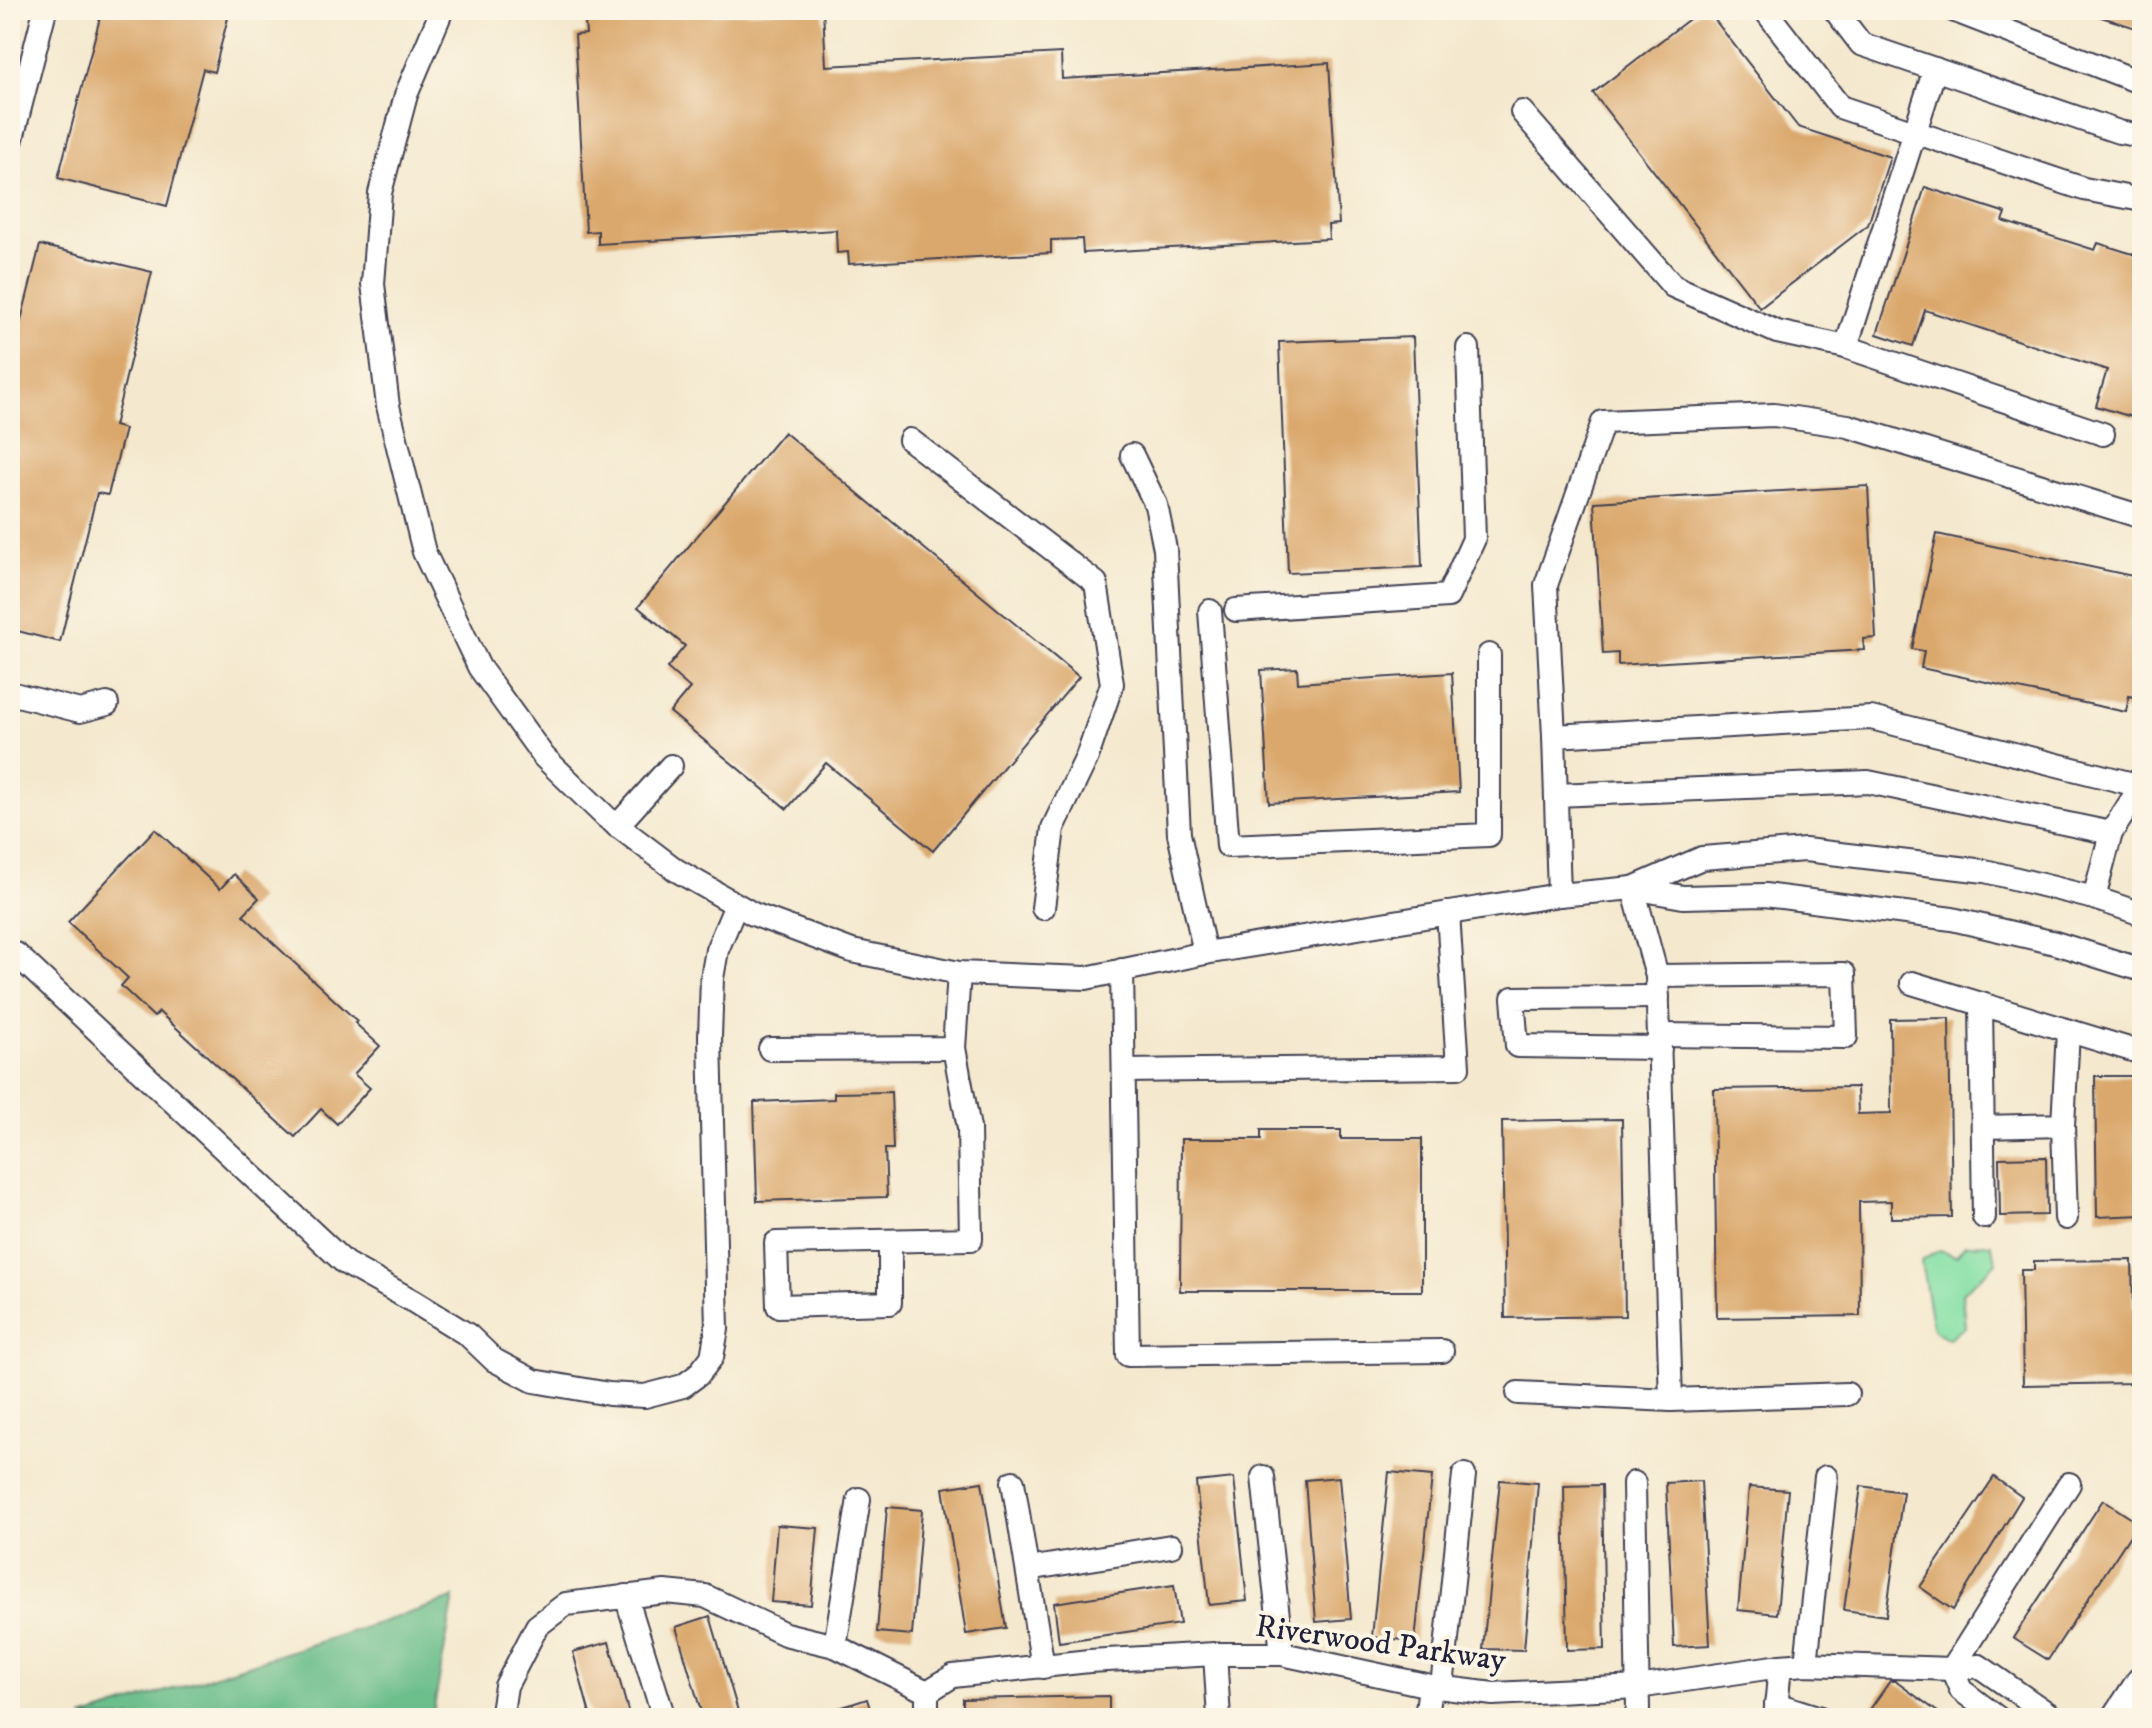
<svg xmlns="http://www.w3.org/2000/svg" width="2152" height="1728" font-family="'IM FELL DW Pica',serif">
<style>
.green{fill:#85e0a6;stroke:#548170;stroke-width:2}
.forest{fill:#6cbe8b;stroke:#477063;stroke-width:2}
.building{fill:#daa86d}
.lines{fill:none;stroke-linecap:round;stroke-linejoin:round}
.minor-casing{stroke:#424051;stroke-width:26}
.highway-casing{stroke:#424051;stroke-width:36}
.minor{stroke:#fff;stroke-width:22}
.highway{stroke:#fff;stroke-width:32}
.labels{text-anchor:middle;stroke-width:8;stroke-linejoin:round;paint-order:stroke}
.street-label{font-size:32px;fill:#22223b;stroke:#fcf5e5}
</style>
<rect width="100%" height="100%" fill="#fcf5e5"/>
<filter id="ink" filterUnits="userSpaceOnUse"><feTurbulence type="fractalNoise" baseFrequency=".0125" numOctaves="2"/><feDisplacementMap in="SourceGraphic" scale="16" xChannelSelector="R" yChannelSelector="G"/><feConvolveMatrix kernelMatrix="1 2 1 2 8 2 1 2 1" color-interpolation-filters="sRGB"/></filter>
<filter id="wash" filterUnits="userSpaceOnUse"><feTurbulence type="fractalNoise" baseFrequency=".006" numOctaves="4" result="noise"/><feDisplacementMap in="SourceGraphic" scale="32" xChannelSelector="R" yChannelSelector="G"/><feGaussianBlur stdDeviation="1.8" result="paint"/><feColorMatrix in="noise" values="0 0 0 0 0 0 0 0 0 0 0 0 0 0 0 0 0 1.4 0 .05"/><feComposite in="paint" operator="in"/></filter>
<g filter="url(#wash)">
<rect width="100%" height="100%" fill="#f4e9cf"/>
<path class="green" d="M1991 1244 1997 1262 1962 1293 1965 1327 1948 1339 1933 1329 1921 1261 1940 1250 1956 1256 1965 1245Z"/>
<path class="forest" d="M454 1598 432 1718H82L453 1599Z"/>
<g id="blocks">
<g class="building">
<path d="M102 10H230L214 72 203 69 167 206 58 178Z"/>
<path d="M794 10H823L826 66 1061 53 1062 79 1329 63 1339 224 1328 225 1329 239 1083 253 1082 239 1051 240V253L849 264 848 252 837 253 836 230 598 244V231L586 232 575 35 586 34 585 22Z"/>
<path d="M1701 10H1707L1798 127 1890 157 1868 225 1760 308 1593 93Z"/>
<path d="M2093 10H2142V30L2092 14Z"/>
<path d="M1925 187 2006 213 2003 221 2095 250 2098 243 2142 257V396L2135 418 2096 406 2107 370 1925 310 1913 346 1877 334Z"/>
<path d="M40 245 152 272 114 426 125 429 108 495 97 493 60 642 10 629V364Z"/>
<path d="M1413 337 1422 567 1288 573 1279 342Z"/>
<path d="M784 432 1079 677 933 851 826 763 787 809 670 712 690 688 667 668 685 646 638 607Z"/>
<path d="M1868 486 1876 638 1863 639 1864 650 1618 665V653L1603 654 1594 502Z"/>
<path d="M1937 534 2142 578V688L2140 698 2129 696 2126 712 1921 668 1924 651 1912 649Z"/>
<path d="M1297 668 1298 683 1452 673 1459 792 1269 803 1261 670Z"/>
<path d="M155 829 220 889 234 874 259 898 243 915 357 1021 355 1023 380 1046 354 1074 370 1088 337 1124 321 1109 295 1137 159 1012 154 1017 121 986 128 978 68 922Z"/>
<path d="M1949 1018 1952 1217 1891 1218V1201L1859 1202 1860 1316 1717 1318 1714 1089 1857 1087 1858 1114 1891 1113 1890 1019Z"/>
<path d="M2095 1076H2142V1215L2097 1217Z"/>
<path d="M891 1092 893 1149H885L887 1197 757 1201 754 1102 834 1099V1093Z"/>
<path d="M1622 1119 1625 1316 1505 1318 1502 1121Z"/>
<path d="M1261 1130H1341V1139H1422V1291H1180L1181 1139H1261Z"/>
<path d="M2046 1157 2047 1215 2000 1216 1999 1158Z"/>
<path d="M2132 1260 2133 1308H2142V1338H2132L2133 1383 2023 1385 2021 1270H2034V1261Z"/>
<path d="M1389 1472 1432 1476 1415 1641 1372 1637Z"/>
<path d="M1339 1477 1351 1619 1316 1622 1305 1480Z"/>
<path d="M1994 1477 2022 1497 1953 1610 1920 1587Z"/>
<path d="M1234 1478 1247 1601 1209 1605 1196 1482Z"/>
<path d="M1500 1480 1538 1483 1524 1650 1483 1649Z"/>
<path d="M1701 1481 1710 1645 1674 1647 1666 1483Z"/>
<path d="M982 1482 1006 1628 966 1634 943 1488Z"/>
<path d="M1602 1485 1605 1649 1567 1650 1564 1486Z"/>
<path d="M1861 1486 1903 1492 1886 1616 1844 1610Z"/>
<path d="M1749 1487 1788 1490 1777 1614 1738 1610Z"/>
<path d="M2103 1500 2138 1523 2048 1660 2013 1638Z"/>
<path d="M887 1507 922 1510 912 1635 877 1632Z"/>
<path d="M777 1525 818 1528 811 1605 771 1602Z"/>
<path d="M1174 1585 1180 1624 1059 1642 1054 1603Z"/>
<path d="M710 1616 740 1718H703L676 1627Z"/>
<path d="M609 1642 630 1718H591L573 1652Z"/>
<path d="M1890 1681H1895L1946 1718H1885L1871 1708Z"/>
<path d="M1109 1696V1718H963V1699Z"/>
<path d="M867 1699 873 1718H819L818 1715Z"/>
</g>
</g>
</g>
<g filter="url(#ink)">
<use href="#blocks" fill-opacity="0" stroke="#424051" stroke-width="2"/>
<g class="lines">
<defs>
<g id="minor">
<path d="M442 10 406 95 380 193 373 284 388 406 424 552 479 667 544 757 606 817 676 870 753 914 852 951 959 973 1086 978 1205 953 1559 895 1633 888 1683 897 1765 895 1952 919 2055 943 2142 970"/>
<path d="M1765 10 1840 107 2084 189 2142 200"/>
<path d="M1835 10 1861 44 2119 132 2142 136"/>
<path d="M1953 10 2142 83"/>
<path d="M1522 112 1673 286 1777 332 1846 347 2103 434"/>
<path d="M10 146 45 10"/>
<path d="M1846 347 1935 69"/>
<path d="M910 440 1096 583 1112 684 1087 757 1053 828 1043 908"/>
<path d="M1132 455 1156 505 1165 549 1179 834 1205 953"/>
<path d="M1236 610 1448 596 1474 539 1468 348"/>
<path d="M1210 611 1228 846 1489 835V655"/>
<path d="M10 693 80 711 107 704"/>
<path d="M1554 736 1546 585 1603 422 1774 415 1848 426 2142 517"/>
<path d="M1556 795 1868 782 2111 833 2141 786"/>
<path d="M617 826 671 766"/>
<path d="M1633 888 1657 976 1671 1400 1847 1394"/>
<path d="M1633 888 1702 858 1805 850 1985 871 2094 898 2142 914"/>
<path d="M1559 895 1554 736 1871 718 2141 786 2142 783"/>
<path d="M2094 898 2111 833"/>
<path d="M16 954 345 1263 413 1301 468 1335 494 1360 534 1381 609 1394 645 1396 683 1386 698 1375 712 1357 717 1329 710 1037 712 978 717 950 736 905"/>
<path d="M1122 970 1128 1355 1442 1351"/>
<path d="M1657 976 1844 974 1846 1037 1659 1035"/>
<path d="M1912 983 2142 1053"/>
<path d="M1658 997 1513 998 1517 1046 1660 1048"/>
<path d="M1981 1004 1984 1217"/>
<path d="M770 1049 954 1048 959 973"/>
<path d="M1124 1071 1458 1067 1448 913"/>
<path d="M2063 1125 2066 1218"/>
<path d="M1983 1127 2063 1125 2068 1031"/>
<path d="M890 1241V1303L778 1306 776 1243 971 1239 969 1128 954 1048"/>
<path d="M1518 1393 1671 1400"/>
<path d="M1263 1477 1282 1654"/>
<path d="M1013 1482 1043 1667"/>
<path d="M1634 1483 1638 1709 1635 1718"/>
<path d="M1028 1569 1171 1546"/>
<path d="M626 1596 664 1718"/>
<path d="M835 1646 859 1499"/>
<path d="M1215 1654 1219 1718"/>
<path d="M1806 1664 1826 1477"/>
<path d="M1952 1669 2069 1484"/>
<path d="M1952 1669 1961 1690 1998 1718"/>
<path d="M1442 1687 1464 1475"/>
<path d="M927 1692 953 1676 1089 1661 1215 1654H1282L1430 1686 1493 1694 1638 1687 1780 1666 1806 1664 1952 1669 1979 1666 2054 1718"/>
<path d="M1776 1704 1820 1718"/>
<path d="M501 1718 506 1686 537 1626 566 1604 665 1592 705 1596 785 1634 835 1646 927 1692"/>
<path d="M927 1718V1692"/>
<path d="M1426 1718 1430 1686"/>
<path d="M1775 1718 1780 1666"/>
</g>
<path id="highway" d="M2119 1718 2142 1683"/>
</defs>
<use href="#minor" class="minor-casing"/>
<use href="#highway" class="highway-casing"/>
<use href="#minor" class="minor"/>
<use href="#highway" class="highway"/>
</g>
</g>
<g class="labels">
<g class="street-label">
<text transform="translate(1381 1642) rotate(8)" y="11">Riverwood Parkway</text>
</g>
</g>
<rect width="2152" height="1728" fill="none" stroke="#fcf5e5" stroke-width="40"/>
</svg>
